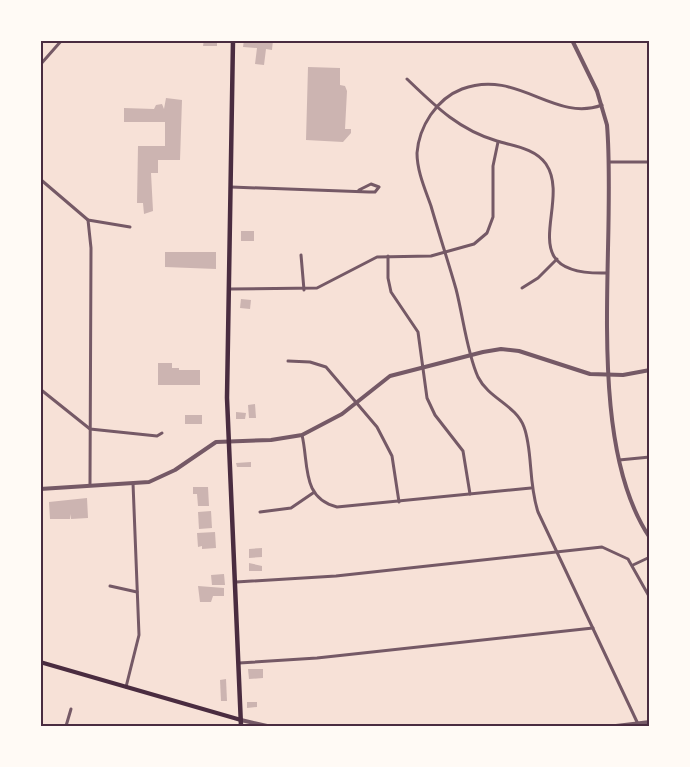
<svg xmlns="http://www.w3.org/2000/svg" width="690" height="767" font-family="Quicksand,sans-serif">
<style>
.building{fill:#ccb4b1}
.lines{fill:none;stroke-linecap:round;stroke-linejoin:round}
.minor{stroke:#755966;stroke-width:3}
.tertiary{stroke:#755966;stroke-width:4}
.secondary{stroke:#4a2c40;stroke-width:4}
.primary{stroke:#4a2c40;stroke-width:4.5}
.neatline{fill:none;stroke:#4a2c40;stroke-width:2}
</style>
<rect width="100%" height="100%" fill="#f7e1d7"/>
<g class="building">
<path d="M204 40H217V46H203Z"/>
<path d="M244 40H273L272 50 266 49 264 65 255 64 257 48 243 47Z"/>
<path d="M308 67 340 68V85L345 86 347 91 345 129H351V133L343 142 306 140Z"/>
<path d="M166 98 182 100 180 160H158V173H151L153 211 144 214 143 203H137L138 146H165V122H124V108L154 109 156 105 162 104 164 109Z"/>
<rect x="241" y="231" width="13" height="10"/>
<path d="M165 252H216V269L165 267Z"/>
<path d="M241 299 251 300 250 309 240 308Z"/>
<path d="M158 363H172V368H179V370H200V385H158Z"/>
<path d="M255 404 256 418H249L248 405Z"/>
<path d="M236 412 246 413 245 419H236Z"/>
<rect x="185" y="415" width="17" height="9"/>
<path d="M251 462V467H237L236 463Z"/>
<path d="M193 487H208L209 506H198L197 494H193Z"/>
<path d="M87 498 88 518 71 519V514L70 519H50L49 502Z"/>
<path d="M211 511 212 528 199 529 198 512Z"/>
<path d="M215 532 216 548 202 549V546L198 547 197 533Z"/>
<path d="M262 548V557L249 558V549Z"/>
<path d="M249 563 262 566V571H249Z"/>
<path d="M224 574 225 585H212L211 575Z"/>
<path d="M198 586 224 588V596H213L211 602H200Z"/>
<path d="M248 669H263V678L249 679Z"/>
<path d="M226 679 227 701H221L220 680Z"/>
<path d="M247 702H257V707L247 708Z"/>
</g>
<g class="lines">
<g class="minor">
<path d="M40 65 62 40"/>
<path d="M407 79C435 106 459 130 497 141 513 146 535 148 546 164 573 204 508 276 607 273"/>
<path d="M602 105C554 123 517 68 462 89 436 99 419 127 417 153 417 171 425 189 431 206 439 234 448 261 456 289 463 316 467 353 478 377 489 399 516 405 524 427 533 451 528 482 538 512L638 724"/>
<path d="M609 162H650"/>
<path d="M40 179 88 220 130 227"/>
<path d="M231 187 369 192H375L379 187 371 184 359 190"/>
<path d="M88 220 91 248 90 485"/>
<path d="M301 255 304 290"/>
<path d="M388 256V278L391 292 418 332 427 398 435 415 463 451 470 494"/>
<path d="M522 288 538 278 557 259"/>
<path d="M230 289 317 288 377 257 431 256 474 244 487 233 493 217V166L498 142"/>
<path d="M288 361 310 362 326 367 377 427 392 456 399 502"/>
<path d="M40 389 90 429 157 436 162 433"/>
<path d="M302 435C309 464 301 498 337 507L531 488"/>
<path d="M619 460 650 457"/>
<path d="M260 512 291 508 313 493"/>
<path d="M633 565 650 557"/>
<path d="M236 582 336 576 602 547 628 559 650 598"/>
<path d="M110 586 137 592"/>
<path d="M239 663 317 658 593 628"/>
<path d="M126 687 139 635 133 483"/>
<path d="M66 726 71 709"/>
</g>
<g class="tertiary">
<path d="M572 40 597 91 607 125C617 243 583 439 650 538"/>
<path d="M40 489 149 482 175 470 216 442 271 440 302 435 342 414 390 376 483 352 501 349 519 351 590 374 623 375 650 370"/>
<path d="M241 720 267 726"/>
<path d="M616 726 650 722"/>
</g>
<path class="secondary" d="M40 662 241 720"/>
<path class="primary" d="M233 40 227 398 241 726"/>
</g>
<rect width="690" height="767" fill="none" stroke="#fffaf5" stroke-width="84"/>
<rect x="42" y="42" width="606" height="683" class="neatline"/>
</svg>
